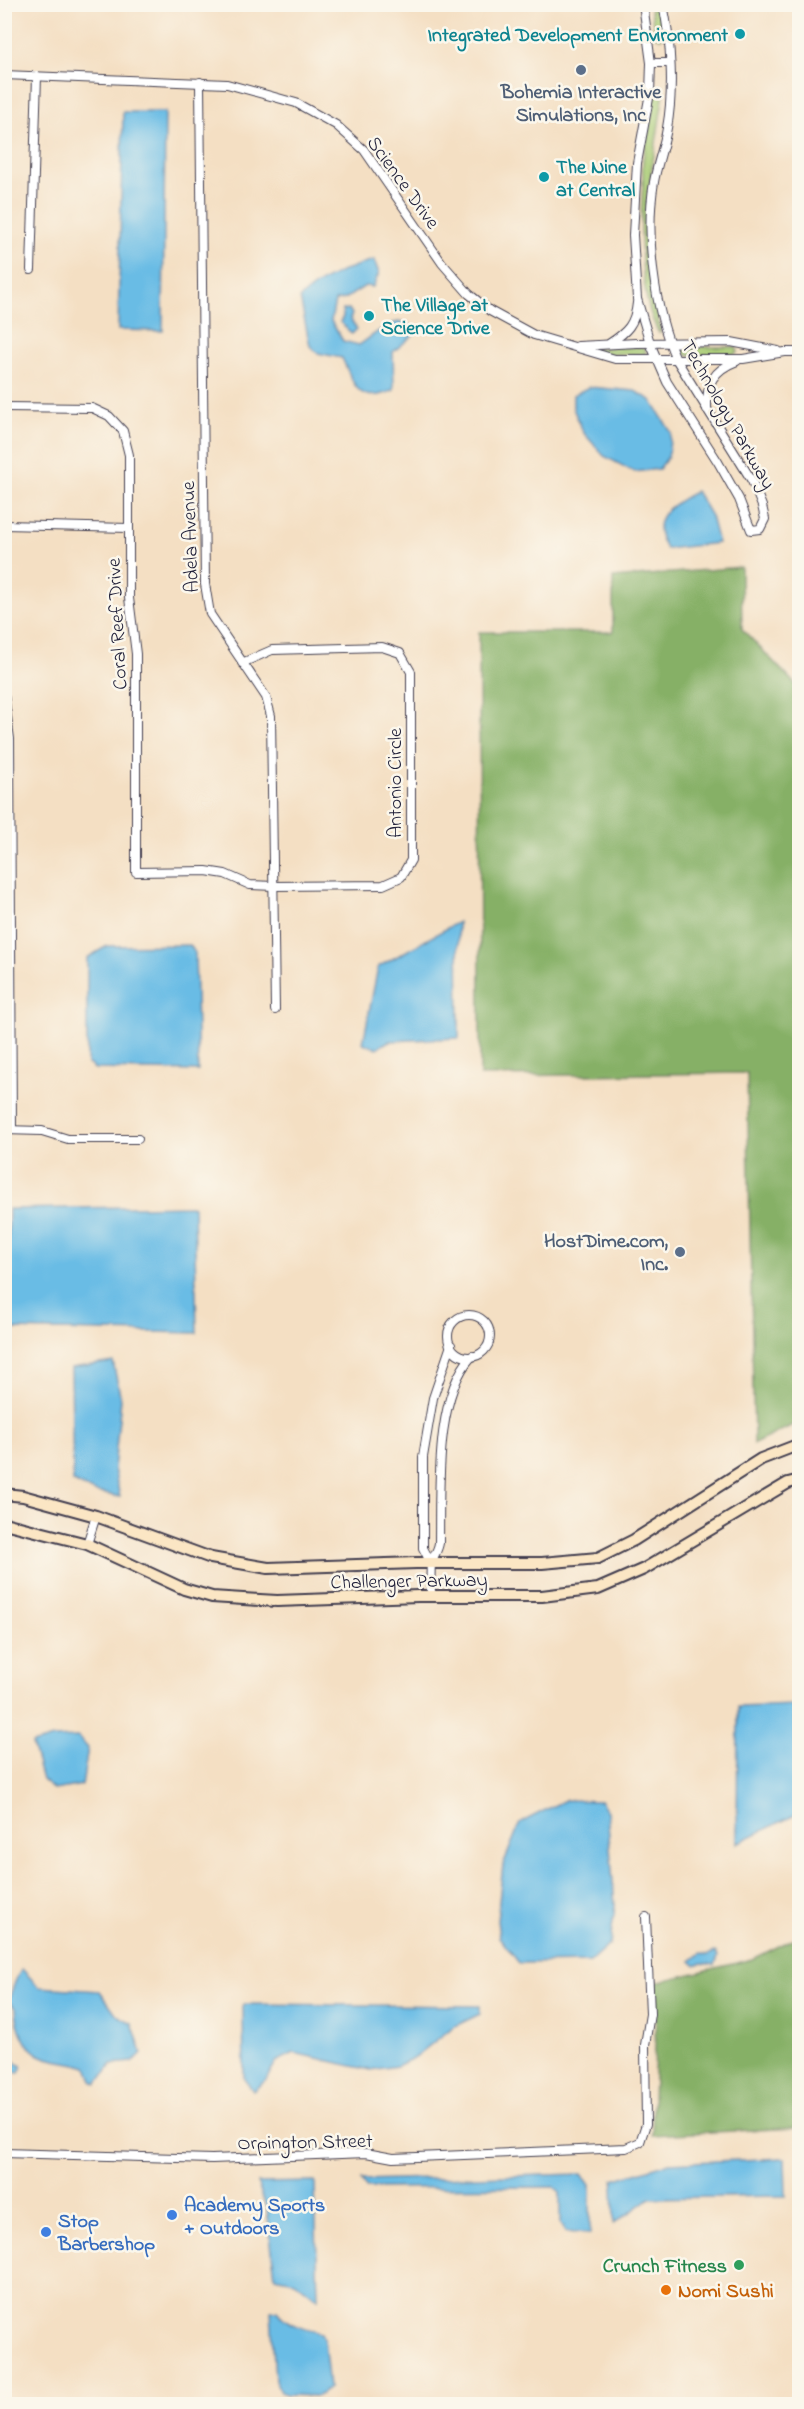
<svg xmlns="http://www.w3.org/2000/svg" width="804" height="2409" font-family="'Indie Flower',sans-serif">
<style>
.green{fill:#a9cc75;stroke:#667758;stroke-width:1.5}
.forest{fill:#86b066;stroke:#546950;stroke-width:1.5}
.water{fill:#69bce5;stroke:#466f90;stroke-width:1.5}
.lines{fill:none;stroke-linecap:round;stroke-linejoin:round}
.minor-casing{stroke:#423e4f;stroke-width:10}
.secondary-casing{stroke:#423e4f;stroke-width:14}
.minor{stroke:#fff;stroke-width:8}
.secondary{stroke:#fbe6c4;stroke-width:10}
.culture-dot{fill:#0f9aa8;stroke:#fbf7ec;stroke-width:2}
.service-dot{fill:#5c6f8a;stroke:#fbf7ec;stroke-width:2}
.shop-dot{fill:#3f7fe0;stroke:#fbf7ec;stroke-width:2}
.leisure-dot{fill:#2e9e5b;stroke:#fbf7ec;stroke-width:2}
.food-dot{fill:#e8710a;stroke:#fbf7ec;stroke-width:2}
.labels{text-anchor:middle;stroke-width:5;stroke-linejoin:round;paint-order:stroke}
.culture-label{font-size:20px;font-weight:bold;fill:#0d838f;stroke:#fbf7ec;text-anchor:start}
.service-label{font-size:20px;font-weight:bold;fill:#4e5e75;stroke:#fbf7ec}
.street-label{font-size:20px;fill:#22223b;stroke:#fbf7ec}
.shop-label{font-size:20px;font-weight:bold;fill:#366cbe;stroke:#fbf7ec;text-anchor:start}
.leisure-label{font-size:20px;font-weight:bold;fill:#27864d;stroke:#fbf7ec;text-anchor:end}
.food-label{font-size:20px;font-weight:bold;fill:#c56008;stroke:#fbf7ec;text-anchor:start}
</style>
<rect width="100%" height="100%" fill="#fbf7ec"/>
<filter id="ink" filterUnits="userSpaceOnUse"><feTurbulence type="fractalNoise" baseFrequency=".0167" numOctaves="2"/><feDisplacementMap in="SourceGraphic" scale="12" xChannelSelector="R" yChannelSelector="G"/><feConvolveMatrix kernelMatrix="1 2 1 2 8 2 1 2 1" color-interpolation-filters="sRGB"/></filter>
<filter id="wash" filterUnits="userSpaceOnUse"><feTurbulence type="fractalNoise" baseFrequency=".008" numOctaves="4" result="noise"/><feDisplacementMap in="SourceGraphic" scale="24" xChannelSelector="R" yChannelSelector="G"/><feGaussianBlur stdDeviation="1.35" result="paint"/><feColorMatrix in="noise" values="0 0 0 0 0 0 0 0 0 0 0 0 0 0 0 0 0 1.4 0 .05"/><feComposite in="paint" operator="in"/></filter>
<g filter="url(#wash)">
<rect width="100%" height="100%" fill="#f4dfc3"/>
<g class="green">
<path d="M650 5H657L664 34 661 38 655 36Z"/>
<path d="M659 88 664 92 645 212 649 278 661 332 659 333C638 298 640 222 643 182 643 175 642 167 643 159 647 136 653 114 655 91Z"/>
<path d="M640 347 645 348 646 354H612L596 351V348Z"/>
<path d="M685 347H736L738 352 734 354 685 355 682 350Z"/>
</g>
<g class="forest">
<path d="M741 567 742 629 800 689 799 1422 754 1444 747 1073 480 1076 479 632H613V578Z"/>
<path d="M799 1936V2128L652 2135 657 1982 753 1959Z"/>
</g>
<g class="water">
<path d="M123 112H165L163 331 118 330Z"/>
<path d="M374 260 379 273 373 287 365 286 345 299 335 301 331 321 343 341 359 345C379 332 397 310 418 331L393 352 394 390C358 406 355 386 342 358L318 353 310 346 300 298C319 280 349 267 374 260Z"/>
<path d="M349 309 352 314 350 319 357 329 352 334 340 322 343 317V310Z"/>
<path d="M589 387 635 391 651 400 671 432 668 457 659 469 634 472 604 456 583 432 573 408V395Z"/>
<path d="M696 491 711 516 718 543 666 549C647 516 670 507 696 491Z"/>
<path d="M458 922 459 1038 389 1041 377 1048 363 1043 378 967Z"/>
<path d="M190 945 195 953 198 1071 95 1069 87 1063V958L107 946Z"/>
<path d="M194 1206 197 1333 6 1329 9 1209Z"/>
<path d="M113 1362 121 1399 114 1469 120 1497 95 1492 73 1482 71 1368Z"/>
<path d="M795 1705 799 1813 737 1843 738 1707Z"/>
<path d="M78 1737 88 1748 82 1785 54 1790 42 1780 32 1744 53 1738Z"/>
<path d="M565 1800 601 1801 607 1812 615 1906 610 1944 590 1962 519 1963 499 1937 497 1920 503 1865 520 1823Z"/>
<path d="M715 1952 718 1956 715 1965 701 1963 695 1965 691 1961 701 1953 708 1955Z"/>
<path d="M22 1969 39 1987 100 1991 117 2015 132 2023 142 2053 133 2062 112 2064 97 2084 92 2081 87 2067C73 2062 58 2062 44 2057 25 2050 17 2027 16 2009L8 2001 17 1977Z"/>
<path d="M243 2004 480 2006V2014L453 2027 415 2057 397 2066 370 2070 294 2053 276 2062 266 2080 253 2091 244 2079Z"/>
<path d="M8 2054H11L13 2061 22 2066 19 2073 13 2072 9 2067 5 2069V2056Z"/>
<path d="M785 2158 786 2196 650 2198 614 2224 613 2180 668 2163Z"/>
<path d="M582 2174 590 2185V2234L565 2232 560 2224V2192L554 2187 366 2188 361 2180Z"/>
<path d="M315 2182 318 2299 295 2281 275 2277 267 2209 257 2183Z"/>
<path d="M271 2311H277C286 2325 306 2329 321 2333L324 2340 329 2388 318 2396 286 2395 281 2392 275 2380Z"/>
</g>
</g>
<g filter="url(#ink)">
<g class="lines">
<defs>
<g id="minor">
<path d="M643 4 651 63 650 93 637 163 633 235 637 299 650 343 667 382 718 462 739 499 751 530 760 529 765 519 762 506 752 481 676 359C654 310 645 235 654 182 657 164 664 147 667 128 674 90 671 42 663 4"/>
<path d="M651 63H670"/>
<path d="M4 75 227 84 296 103 336 125 364 150 442 263 469 294 490 311 534 335 615 359H743L785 352H800"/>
<path d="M200 82 205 584 210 614 266 697 271 716 275 1010"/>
<path d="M31 270 37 76"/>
<path d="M610 343C627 332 635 324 637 303"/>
<path d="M578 346 637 343 731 342 778 351"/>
<path d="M4 407 92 408 109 416 123 431 129 455V598L136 654V872L206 871 225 874 250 885 274 886 383 885 401 877 411 860V672L400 653 382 647 272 650 242 663"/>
<path d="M707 409C706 384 713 370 737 361"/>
<path d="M4 525 129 528"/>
<path d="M4 694 10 739 12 1130"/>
<path d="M4 1130 42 1131 68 1139H138"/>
<circle cx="469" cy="1336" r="21"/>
<path d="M87 1544 96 1516"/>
<path d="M431 1563 423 1548V1457L433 1398 451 1345"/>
<path d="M431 1596C431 1586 430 1574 431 1564 433 1556 438 1551 439 1543 440 1490 434 1397 472 1356"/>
<path d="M4 2153 212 2159 366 2153 393 2158 626 2148 640 2142 646 2124 645 2045 650 2014 646 1917"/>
</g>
<g id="secondary">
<path d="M4 1494 23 1496 96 1516 211 1558 268 1568 416 1563H542L598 1558 634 1540 761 1459 800 1444"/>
<path d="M4 1523 87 1544 184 1589 212 1597 277 1601 418 1596H542L598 1589 644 1569 788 1483 800 1480"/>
</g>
</defs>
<use href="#minor" class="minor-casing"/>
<use href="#secondary" class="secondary-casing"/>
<use href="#minor" class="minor"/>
<use href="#secondary" class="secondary"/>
</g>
</g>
<g class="culture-dot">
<circle cx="740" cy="34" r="6"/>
<circle cx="544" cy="177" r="6"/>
<circle cx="369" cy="316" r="6"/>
</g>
<g class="service-dot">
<circle cx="581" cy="70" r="6"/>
<circle cx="680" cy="1252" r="6"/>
</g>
<g class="shop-dot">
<circle cx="172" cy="2215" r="6"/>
<circle cx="46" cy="2232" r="6"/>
</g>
<circle class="leisure-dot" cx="739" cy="2265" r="6"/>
<circle class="food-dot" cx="666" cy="2290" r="6"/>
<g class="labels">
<g class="culture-label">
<text x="728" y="41" text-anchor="end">Integrated Development Environment</text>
<text x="556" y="173">The Nine<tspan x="556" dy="23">at Central</tspan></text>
<text x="381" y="311">The Village at<tspan x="381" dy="23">Science Drive</tspan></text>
</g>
<g class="service-label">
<text x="581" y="98">Bohemia Interactive<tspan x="581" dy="23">Simulations, Inc</tspan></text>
<text x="668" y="1247" text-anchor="end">HostDime.com,<tspan x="668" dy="23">Inc.</tspan></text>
</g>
<g class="street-label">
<text transform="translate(404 182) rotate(54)" y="7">Science Drive</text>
<text transform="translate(729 414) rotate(60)" y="7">Technology Parkway</text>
<text transform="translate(189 537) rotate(-92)" y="7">Adela Avenue</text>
<text transform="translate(116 624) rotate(-93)" y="7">Coral Reef Drive</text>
<text transform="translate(394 783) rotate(-90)" y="7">Antonio Circle</text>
<text transform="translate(409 1580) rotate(-1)" y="7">Challenger Parkway</text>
<text transform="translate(305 2141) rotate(-1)" y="7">Orpington Street</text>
</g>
<g class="shop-label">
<text x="184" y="2211">Academy Sports<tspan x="184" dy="23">+ Outdoors</tspan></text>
<text x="58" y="2227">Stop<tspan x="58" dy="23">Barbershop</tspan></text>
</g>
<g class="leisure-label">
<text x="727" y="2272">Crunch Fitness</text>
</g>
<g class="food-label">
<text x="678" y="2297">Nomi Sushi</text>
</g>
</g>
<rect width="804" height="2409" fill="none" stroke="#fbf7ec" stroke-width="24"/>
</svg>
